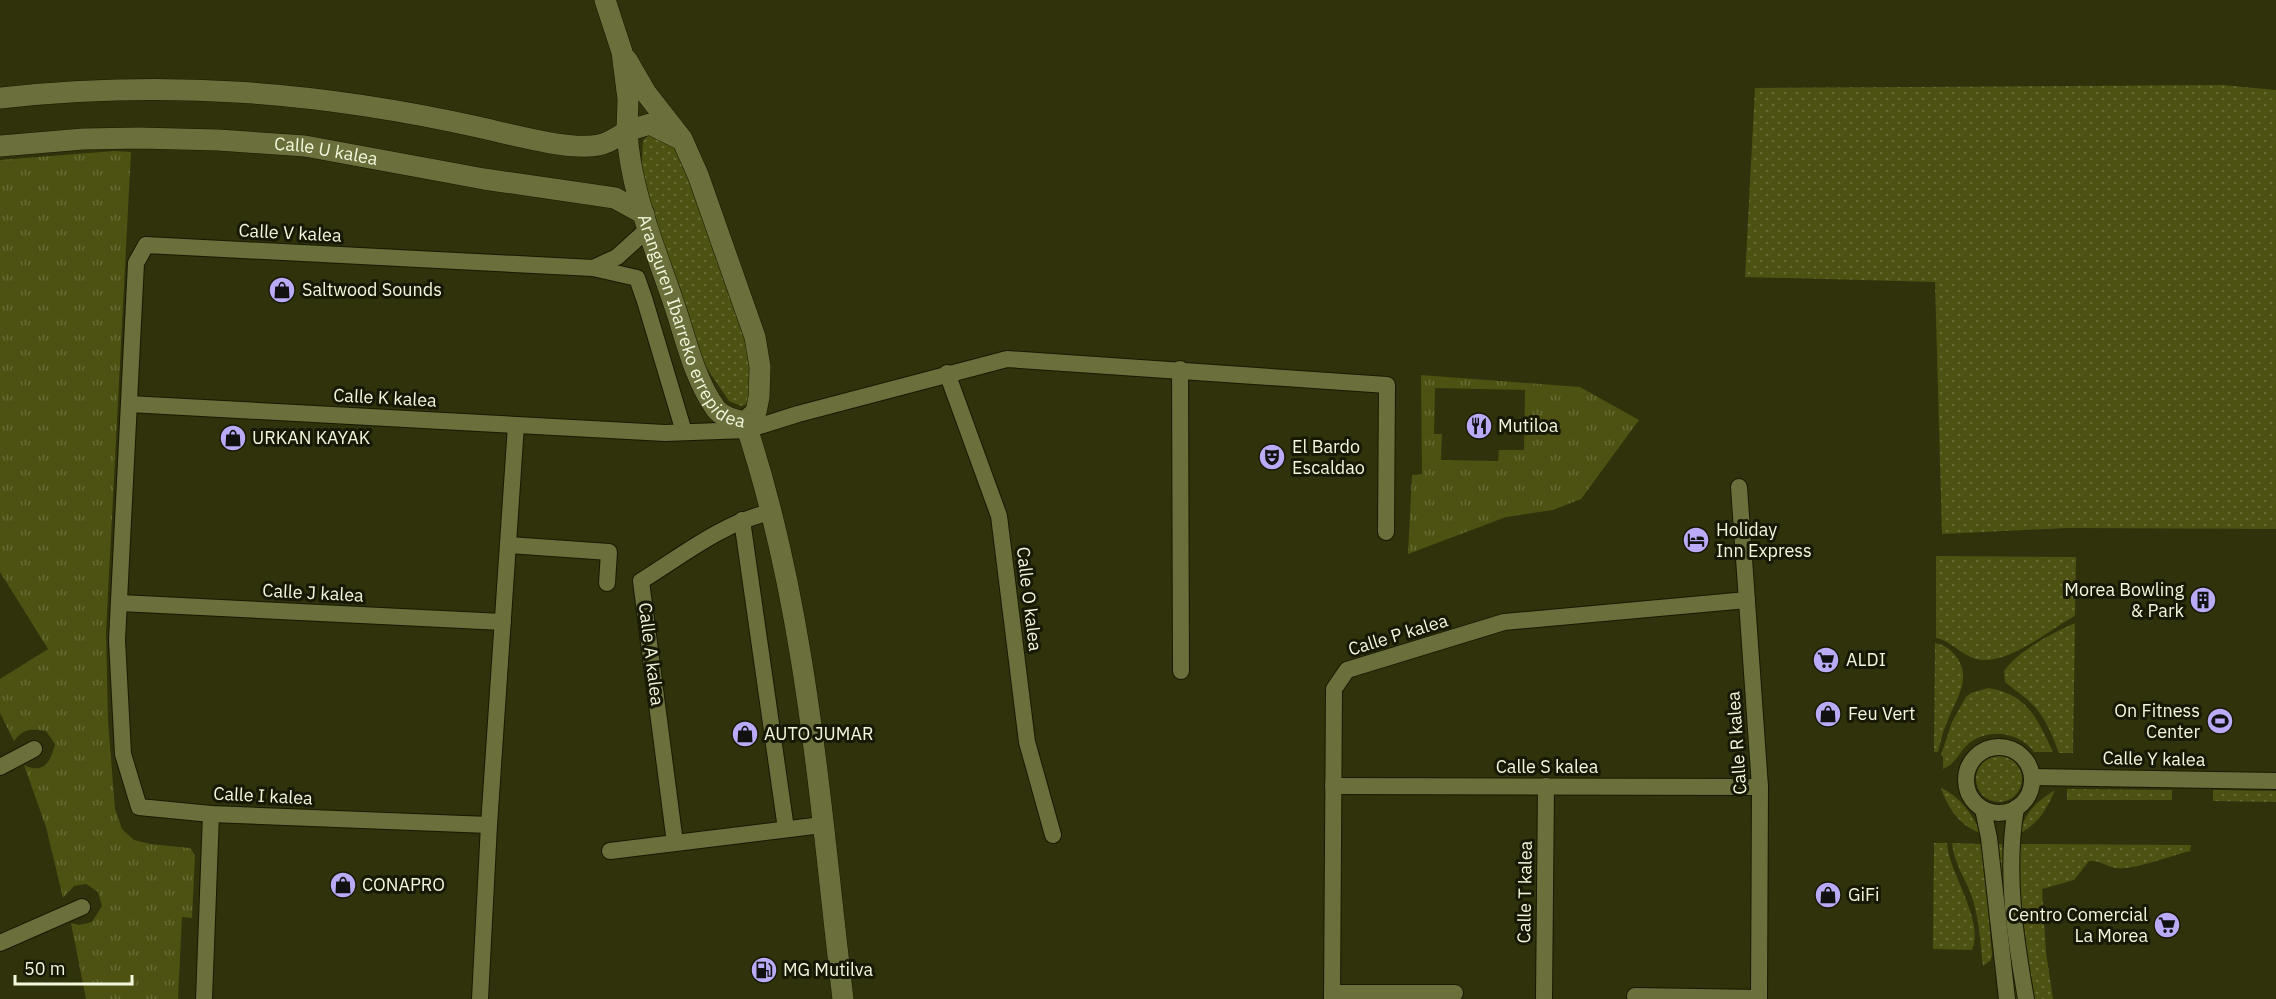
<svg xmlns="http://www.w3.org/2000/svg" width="2276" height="999" font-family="'IBM Plex Sans',sans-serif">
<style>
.grass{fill:url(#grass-dots)}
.park{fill:url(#park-tufts);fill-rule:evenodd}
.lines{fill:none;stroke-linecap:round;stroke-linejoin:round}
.minor-casing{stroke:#181901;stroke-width:18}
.tertiary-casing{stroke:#181901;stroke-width:22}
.minor{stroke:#6a6f3c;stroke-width:16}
.tertiary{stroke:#6a6f3c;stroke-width:21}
.labels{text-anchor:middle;stroke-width:6;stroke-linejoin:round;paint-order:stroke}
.street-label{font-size:18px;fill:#f3f7db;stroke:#171905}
.poi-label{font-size:18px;fill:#f3f7db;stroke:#171905;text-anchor:start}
</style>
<defs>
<pattern id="grass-dots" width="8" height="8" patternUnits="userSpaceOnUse" patternTransform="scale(1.5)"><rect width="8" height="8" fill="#4d5112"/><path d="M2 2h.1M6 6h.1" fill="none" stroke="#676b34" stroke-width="1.8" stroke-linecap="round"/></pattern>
<pattern id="park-tufts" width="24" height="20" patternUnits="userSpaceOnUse" patternTransform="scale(1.5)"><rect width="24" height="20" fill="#4d5112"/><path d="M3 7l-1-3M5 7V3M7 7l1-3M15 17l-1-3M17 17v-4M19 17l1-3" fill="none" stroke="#676b34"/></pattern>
</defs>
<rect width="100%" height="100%" fill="#2f320b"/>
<g class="grass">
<path d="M2222 85 2276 90V529L2068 528 1942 534 1935 282 1745 277 1755 88Z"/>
<path d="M649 134 668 140 680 155 690 176 750 355V398L747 404 741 406 729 401 704 364 641 175 643 141Z"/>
<path d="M1936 556 2076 557 2075 616C2048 630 2007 667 1976 659 1961 655 1952 641 1936 638Z"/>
<path d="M2075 623 2073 753H2059C2052 735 2045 716 2031 703 2023 695 2013 689 2005 682L2004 671C2020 649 2051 634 2075 623Z"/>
<path d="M1935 643C1944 645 1949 648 1955 655 1973 677 1957 697 1948 720 1943 730 1941 741 1938 752H1934Z"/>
<path d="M1988 688C2028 694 2037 719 2053 752H2034C2019 731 1986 727 1966 746 1958 755 1955 764 1943 769V757L1941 755 1952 722 1966 697 1971 693Z"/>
<circle cx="1999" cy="779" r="23"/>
<path d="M1941 788C1958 795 1974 815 1980 833 1960 826 1947 807 1941 788Z"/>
<path d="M2067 789 2172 790V800H2067Z"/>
<path d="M2055 790C2047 809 2038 824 2019 834 2025 812 2037 801 2055 790Z"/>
<path d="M2213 790 2276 791V802L2213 801Z"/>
<path d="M1934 843H1947C1949 874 1985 921 1972 950L1933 949Z"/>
<path d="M1952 843 1983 844 1992 955 1991 960 1983 966C1980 940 1979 911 1968 887 1961 872 1954 860 1952 843Z"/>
<path d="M1997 844H2002L2008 924 2018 999H2014Z"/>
<path d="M2017 844 2191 845 2190 851C2173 855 2132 871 2116 868 2105 866 2100 860 2089 861L2074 880 2042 889 2046 952 2053 999H2033L2021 905Z"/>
</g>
<g class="park">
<path d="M114 151 131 152 106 632 108 721 115 809 122 829 134 840 150 844 190 848 195 855 192 918 182 917 178 999H86L71 923 79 925 92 922 102 906 98 892 86 884 74 886 63 898 46 827 24 765C44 775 51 761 55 744L46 731C31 729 24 728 14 741L0 713V679L48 649 0 572V160Z"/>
<path d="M1421 375 1580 387 1639 420 1581 499 1553 510 1506 517 1408 554 1412 475 1422 474ZM1435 388 1525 390 1524 450H1499L1498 461 1441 460 1442 434H1434Z"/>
</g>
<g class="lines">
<defs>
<g id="minor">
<path d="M593 268 637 278 645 301 684 432"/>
<path d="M1180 369 1181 671"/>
<path d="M947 373 999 516 1027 742 1053 835"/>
<path d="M129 404 665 433 747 430 798 414 1007 359 1387 385 1386 532"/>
<path d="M1739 487 1760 787 1759 999"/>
<path d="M742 520 786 829"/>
<path d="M509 545 609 552 607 583"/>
<path d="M120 603 503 622"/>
<circle cx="1999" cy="780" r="33"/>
<path d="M0 767 34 749"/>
<path d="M2032 777 2276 781"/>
<path d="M1333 786 1760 787"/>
<path d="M2016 808C2005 871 2015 937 2026 999"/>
<path d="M1983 809 1989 838 2007 999"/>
<path d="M489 825 211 814 139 807 123 754 117 640 136 263 146 245 593 268 617 257 649 228"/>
<path d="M675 843 641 581C683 555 722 523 771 512"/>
<path d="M610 851 822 825"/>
<path d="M0 943 82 907"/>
<path d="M1332 993H1455"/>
<path d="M1635 996 1759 998"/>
<path d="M204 999 211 814"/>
<path d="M480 999 489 825 516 425"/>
<path d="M1332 999 1334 689 1347 670 1504 622 1747 600"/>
<path d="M1544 999 1546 786"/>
</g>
<g id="tertiary">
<path d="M627 60 646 93 682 139 698 175 755 337 760 367 759 397 756 412 745 422"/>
<path d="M0 98C166 80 316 91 478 127 509 134 570 151 599 145 609 143 619 136 627 131L628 99 622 52 605 0"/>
<path id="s1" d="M678 138 650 124 627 131C630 191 656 250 675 307 686 340 695 380 716 409 722 417 735 420 745 422"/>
<path id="s2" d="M0 146 83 139 139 138 218 140 305 146 484 179 615 198 644 214"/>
<path d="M745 422C807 608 820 806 843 999"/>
</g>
</defs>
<use href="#minor" class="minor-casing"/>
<use href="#tertiary" class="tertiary-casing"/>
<use href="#minor" class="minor"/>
<use href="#tertiary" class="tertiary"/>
</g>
<defs>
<symbol id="shop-disc" viewBox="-11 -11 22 22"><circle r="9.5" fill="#baaaf7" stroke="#171905"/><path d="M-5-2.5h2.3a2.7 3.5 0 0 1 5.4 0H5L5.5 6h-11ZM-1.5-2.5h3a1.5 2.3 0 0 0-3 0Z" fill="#111"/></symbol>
<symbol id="restaurant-disc" viewBox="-11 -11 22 22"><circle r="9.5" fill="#baaaf7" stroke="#171905"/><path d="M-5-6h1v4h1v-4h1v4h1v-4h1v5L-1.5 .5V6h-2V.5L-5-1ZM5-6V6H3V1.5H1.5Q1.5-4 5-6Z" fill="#111"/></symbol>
<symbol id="theatre-disc" viewBox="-11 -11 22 22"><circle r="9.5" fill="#baaaf7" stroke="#171905"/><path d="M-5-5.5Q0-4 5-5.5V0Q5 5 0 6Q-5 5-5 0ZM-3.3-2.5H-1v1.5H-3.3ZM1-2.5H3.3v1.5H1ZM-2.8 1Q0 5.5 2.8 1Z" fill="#111"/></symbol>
<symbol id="hotel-disc" viewBox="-11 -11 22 22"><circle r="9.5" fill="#baaaf7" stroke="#171905"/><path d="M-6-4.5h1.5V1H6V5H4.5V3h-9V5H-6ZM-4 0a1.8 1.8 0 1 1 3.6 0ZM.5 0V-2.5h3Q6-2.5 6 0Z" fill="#111"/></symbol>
<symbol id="building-disc" viewBox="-11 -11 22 22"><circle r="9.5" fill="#baaaf7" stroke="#171905"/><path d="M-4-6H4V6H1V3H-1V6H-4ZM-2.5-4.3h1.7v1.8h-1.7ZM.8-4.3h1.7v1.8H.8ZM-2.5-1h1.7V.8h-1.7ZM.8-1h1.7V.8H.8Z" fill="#111"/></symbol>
<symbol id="supermarket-disc" viewBox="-11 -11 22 22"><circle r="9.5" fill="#baaaf7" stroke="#171905"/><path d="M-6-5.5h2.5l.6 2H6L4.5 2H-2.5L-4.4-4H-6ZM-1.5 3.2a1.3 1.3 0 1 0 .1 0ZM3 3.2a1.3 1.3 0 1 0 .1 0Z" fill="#111"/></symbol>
<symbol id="stadium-disc" viewBox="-11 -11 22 22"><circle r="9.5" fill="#baaaf7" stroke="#171905"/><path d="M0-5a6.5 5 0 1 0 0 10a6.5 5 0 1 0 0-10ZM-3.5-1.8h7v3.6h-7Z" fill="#111"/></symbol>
<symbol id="fuel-disc" viewBox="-11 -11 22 22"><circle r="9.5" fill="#baaaf7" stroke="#171905"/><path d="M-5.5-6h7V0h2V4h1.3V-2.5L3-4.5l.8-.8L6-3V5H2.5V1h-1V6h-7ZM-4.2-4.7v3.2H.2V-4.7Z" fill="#111"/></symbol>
</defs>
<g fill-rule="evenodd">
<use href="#shop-disc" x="267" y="275" width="30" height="30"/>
<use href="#restaurant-disc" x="1464" y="411" width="30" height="30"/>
<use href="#shop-disc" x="218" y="423" width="30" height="30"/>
<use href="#theatre-disc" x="1257" y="442" width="30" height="30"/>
<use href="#hotel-disc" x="1681" y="525" width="30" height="30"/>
<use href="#building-disc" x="2188" y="585" width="30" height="30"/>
<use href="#supermarket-disc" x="1811" y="645" width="30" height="30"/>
<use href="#shop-disc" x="1813" y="699" width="30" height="30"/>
<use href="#stadium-disc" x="2205" y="706" width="30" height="30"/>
<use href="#shop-disc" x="730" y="719" width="30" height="30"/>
<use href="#shop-disc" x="328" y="870" width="30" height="30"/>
<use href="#shop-disc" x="1813" y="880" width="30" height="30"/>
<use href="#supermarket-disc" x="2152" y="910" width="30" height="30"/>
<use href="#fuel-disc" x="749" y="955" width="30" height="30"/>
</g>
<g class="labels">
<g class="street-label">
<text dy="6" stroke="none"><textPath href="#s2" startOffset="327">Calle U kalea</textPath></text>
<text transform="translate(290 233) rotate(3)" y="6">Calle V kalea</text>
<text dy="6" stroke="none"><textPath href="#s1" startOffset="261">Aranguren Ibarreko errepidea</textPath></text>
<text transform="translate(385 398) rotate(3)" y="6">Calle K kalea</text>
<text transform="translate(313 593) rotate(3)" y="6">Calle J kalea</text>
<text transform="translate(1029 599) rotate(83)" y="6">Calle O kalea</text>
<text transform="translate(1398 635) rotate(-17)" y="6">Calle P kalea</text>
<text transform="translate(651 654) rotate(83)" y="6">Calle A kalea</text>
<text transform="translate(1737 743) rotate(-94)" y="6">Calle R kalea</text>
<text transform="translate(2154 759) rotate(1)" y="6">Calle Y kalea</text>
<text x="1547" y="773">Calle S kalea</text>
<text transform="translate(263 796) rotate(3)" y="6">Calle I kalea</text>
<text transform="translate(1525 892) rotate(-89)" y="6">Calle T kalea</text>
</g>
<g class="poi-label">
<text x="302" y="296">Saltwood Sounds</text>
<text x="1498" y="432">Mutiloa</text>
<text x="252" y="444">URKAN KAYAK</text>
<text x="1292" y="453">El Bardo<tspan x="1292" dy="21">Escaldao</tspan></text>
<text x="1716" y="536">Holiday<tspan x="1716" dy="21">Inn Express</tspan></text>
<text x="2184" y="596" text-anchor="end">Morea Bowling<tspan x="2184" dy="21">&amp; Park</tspan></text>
<text x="1846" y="666">ALDI</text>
<text x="2200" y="717" text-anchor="end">On Fitness<tspan x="2200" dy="21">Center</tspan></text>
<text x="1848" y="720">Feu Vert</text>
<text x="764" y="740">AUTO JUMAR</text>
<text x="362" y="891">CONAPRO</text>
<text x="1848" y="901">GiFi</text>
<text x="2148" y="921" text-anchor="end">Centro Comercial<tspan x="2148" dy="21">La Morea</tspan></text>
<text x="783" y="976">MG Mutilva</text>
</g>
</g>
<path d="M15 975v9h117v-9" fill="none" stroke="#f3f7db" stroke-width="3"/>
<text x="24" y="975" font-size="18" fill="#f3f7db" stroke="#171905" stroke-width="4.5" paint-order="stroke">50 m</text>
</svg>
